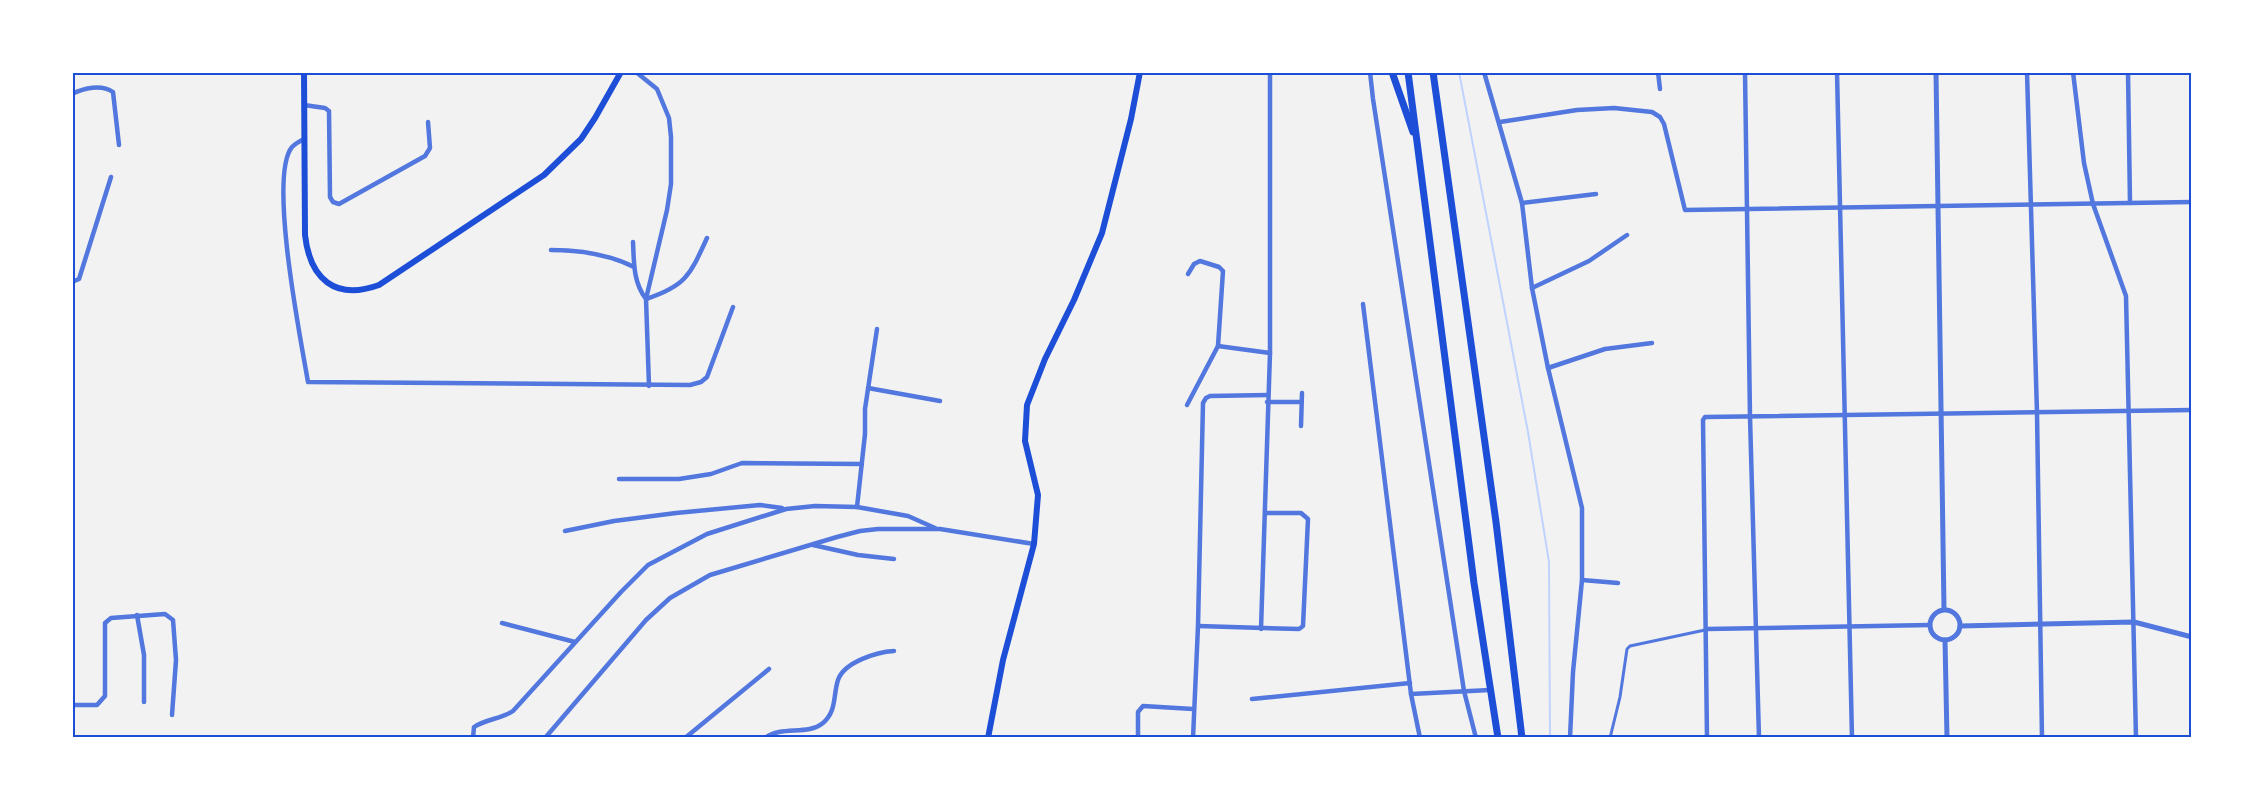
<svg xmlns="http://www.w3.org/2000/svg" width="2264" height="810" font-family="'PT Sans',sans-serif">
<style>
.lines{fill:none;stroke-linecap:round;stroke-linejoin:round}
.stream{stroke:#bfd3fe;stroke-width:2}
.pedestrian{stroke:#5277de;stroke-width:3}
.minor{stroke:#5277de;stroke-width:4.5}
.tertiary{stroke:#5277de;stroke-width:5}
.secondary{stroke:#1d4ed8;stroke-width:6}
.trunk{stroke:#1d4ed8;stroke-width:7}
.neatline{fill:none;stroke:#1d4ed8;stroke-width:2}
</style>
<rect width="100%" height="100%" fill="#f2f2f2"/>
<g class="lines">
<path class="stream" d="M1459 72 1528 432 1549 562 1550 738"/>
<path class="pedestrian" d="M1610 738 1620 697 1627 649 1630 646 1705 630"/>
<g class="minor">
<path d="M636 72 657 89 669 118 671 137V184L667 210 646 299 649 386"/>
<path d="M1370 72 1373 99 1464 691 1476 738"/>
<path d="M1484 72 1522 203 1532 288 1548 368 1582 508V580L1573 672 1570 738"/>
<path d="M1658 72 1660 89"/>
<path d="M1745 72 1750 417 1759 738"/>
<path d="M1837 72 1852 738"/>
<path d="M2027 72 2037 413 2042 738"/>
<path d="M2073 72 2084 163 2093 204 2126 296 2136 738"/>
<path d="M2128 72 2130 203"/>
<path d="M72 94C84 88 101 84 113 92L119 145"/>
<path d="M304 105 325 108 329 111 330 197 333 202 339 204 425 156 430 148 428 122"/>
<path d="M1500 122 1577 110 1614 108 1652 112 1660 117 1664 124 1685 210 2192 202"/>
<path d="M304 139C300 141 295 144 292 147 268 176 301 341 308 382L690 385 701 382 707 377 733 307"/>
<path d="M1522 203 1596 194"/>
<path d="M633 242C634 262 633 282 646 299 686 286 690 275 707 238"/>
<path d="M551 250C580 250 608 254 634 267"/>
<path d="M72 282 79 279 111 177"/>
<path d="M1532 288 1589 261 1627 235"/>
<path d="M1363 304 1411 694 1420 738"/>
<path d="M1218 346 1270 353"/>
<path d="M1548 368 1605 349 1652 343"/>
<path d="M868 388 940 401"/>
<path d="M1267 402H1301"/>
<path d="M1187 405 1218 346 1223 271 1219 267 1200 261 1194 264 1188 274"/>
<path d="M1301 426 1302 393"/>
<path d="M619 479H679L711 474 742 463 862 464"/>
<path d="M857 507 865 434V409L877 329"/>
<path d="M565 531 614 521 676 513 760 505 782 508"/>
<path d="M813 545 858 555 894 559"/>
<path d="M1582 580 1618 583"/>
<path d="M137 615 144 655V702"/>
<path d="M502 623 575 642"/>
<path d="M1198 626 1299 629 1303 626 1308 519 1301 513H1266"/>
<path d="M1261 629 1270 353V72"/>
<path d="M1707 629 1930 625"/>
<path d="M1411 694 1490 690"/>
<path d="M1252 699 1410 683"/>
<path d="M72 705H97L105 696V623L111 618 165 614 173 620 176 660 172 715"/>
<path d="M473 738 474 727C486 719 501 719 513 711L621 592 648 565 707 534 786 509 815 506 857 507 908 516 935 528"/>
<path d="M545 738 646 620 670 598 710 575 837 537 860 531 878 529H940L1034 544"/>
<path d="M685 738 769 669"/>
<path d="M765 738C782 725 807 736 823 723 837 711 833 695 838 680 844 662 877 652 894 651"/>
<path d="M1138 738V712L1143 706 1193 709"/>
<path d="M1193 738 1198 626 1203 403 1206 398 1210 396 1268 395"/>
<path d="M1707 738 1703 420 1705 417 2192 410"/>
</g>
<g class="tertiary">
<path d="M1936 72 1944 609"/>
<circle cx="1945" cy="625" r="15"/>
<path d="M1960 626 2134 622 2192 637"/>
<path d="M1945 640 1947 738"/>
</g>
<g class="secondary">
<path d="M304 72 305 235C310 279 335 301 379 285L544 175 581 139 595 118 621 72"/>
<path d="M72 169V181"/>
<path d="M988 738 1003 660 1034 544 1038 495 1025 441 1027 405 1045 359 1074 300 1102 233 1131 119 1140 72"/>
</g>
<g class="trunk">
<path d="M1392 72 1413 132"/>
<path d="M1408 72 1474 583 1498 738"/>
<path d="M1433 72 1496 522 1522 738"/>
</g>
</g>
<rect width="2264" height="810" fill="none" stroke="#ffffff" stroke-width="147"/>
<rect x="74" y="74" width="2116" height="662" class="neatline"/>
</svg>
